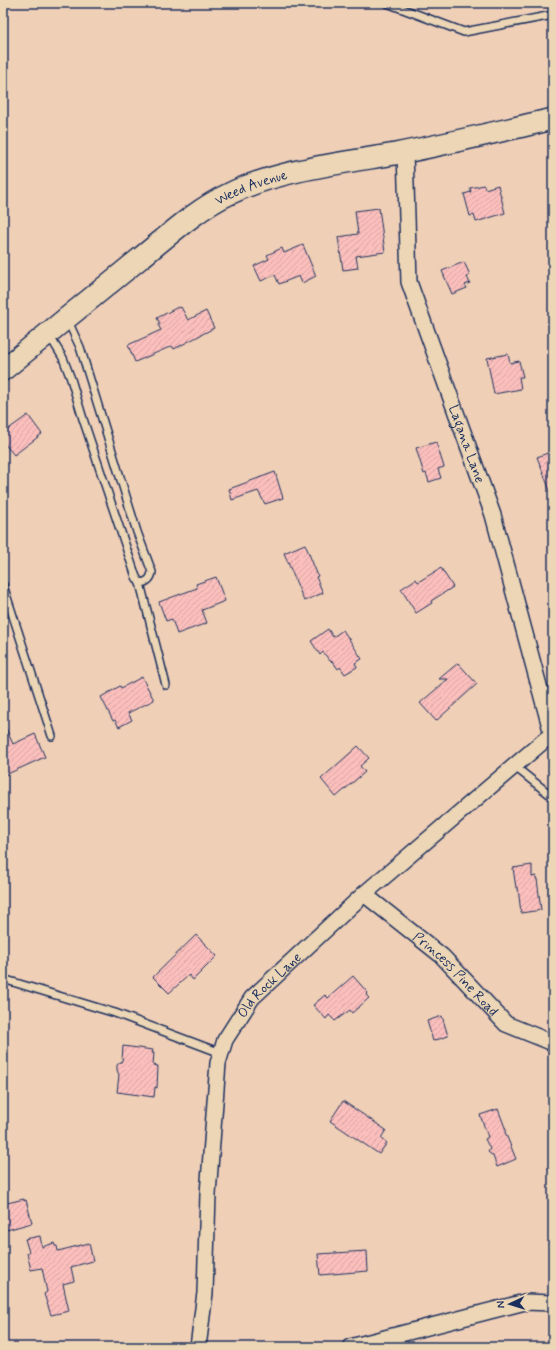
<svg xmlns="http://www.w3.org/2000/svg" width="556" height="1350" font-family="Mynerve,sans-serif">
<style>
.building{fill:url(#building-hatch);stroke:#1b2f5e}
.lines{fill:none;stroke-linecap:round;stroke-linejoin:round}
.lane-casing{stroke:#1b2f5e;stroke-width:10}
.street-casing{stroke:#1b2f5e;stroke-width:18}
.secondary-casing{stroke:#1b2f5e;stroke-width:24}
.lane{stroke:#ecd6b5;stroke-width:7}
.street{stroke:#ecd6b5;stroke-width:15}
.secondary{stroke:#ecd6b5;stroke-width:21}
.labels{text-anchor:middle;stroke-width:3;stroke-linejoin:round;paint-order:stroke}
.street-label{font-size:14px;fill:#1b2f5e;stroke:#ecd6b5}
</style>
<defs>
<pattern id="building-hatch" width="6" height="6" patternUnits="userSpaceOnUse"><rect width="6" height="6" fill="#fbbfbc"/><path d="M-1 1l2-2M0 6l6-6M5 7l2-2" fill="none" stroke="#d7a4a4"/></pattern>
</defs>
<rect width="100%" height="100%" fill="#f0cfb7"/>
<filter id="ink" filterUnits="userSpaceOnUse"><feTurbulence type="fractalNoise" baseFrequency=".025" numOctaves="2"/><feDisplacementMap in="SourceGraphic" scale="8" xChannelSelector="R" yChannelSelector="G"/><feConvolveMatrix kernelMatrix="1 2 1 2 8 2 1 2 1" color-interpolation-filters="sRGB"/></filter>
<g filter="url(#ink)">
<g class="building">
<path d="M484 185 485 189 498 185 505 213 476 222 474 215 470 216 464 194 471 192 470 188Z"/>
<path d="M379 208 385 252 356 256 358 268 343 270 338 237 358 234 355 211Z"/>
<path d="M303 245 316 276 302 283 299 276 279 284 275 275 261 281 254 266 269 259 267 255 282 248 284 253Z"/>
<path d="M464 262 470 275 467 277 470 283 465 285 467 288 452 294 442 271Z"/>
<path d="M178 307 179 308 181 307 188 320 206 311 214 328 174 349 172 346 135 362 128 345 161 330 158 325 160 324 157 318Z"/>
<path d="M508 354 510 363 519 361 523 377H519L521 389 494 394 487 358Z"/>
<path d="M28 415 42 434 14 455 3 442V433Z"/>
<path d="M436 442 444 467 438 469 441 478 429 482 426 473 424 474 416 448Z"/>
<path d="M553 451V496H552L537 457Z"/>
<path d="M275 472 283 498 265 504 258 491 232 500 229 489Z"/>
<path d="M305 544 318 576 316 577 323 593 304 601 284 553Z"/>
<path d="M441 568 453 587 431 601 432 603 416 613 401 589 416 579 418 582Z"/>
<path d="M216 577 225 601 202 610 207 623 177 634 172 619 166 621 159 602 197 588 196 584Z"/>
<path d="M328 629 333 637 343 630 362 659 355 663 357 667 345 674 340 667 338 669 333 662 330 661 323 652 320 655 311 641Z"/>
<path d="M458 663 477 684 436 721 420 703 448 679H439Z"/>
<path d="M142 677 154 700 128 713 132 720 119 727 115 720 113 721 101 697 120 686 121 688Z"/>
<path d="M3 722 13 744 35 734 45 757 3 776Z"/>
<path d="M358 746 369 758 360 766 365 772 336 797 321 779Z"/>
<path d="M532 865V877L536 876V879H537L541 910 521 913 518 888H516L513 868Z"/>
<path d="M196 935 217 956 193 980 189 975 169 993 153 977Z"/>
<path d="M353 976 368 993 366 995 369 998 352 1013 350 1010 335 1021 329 1015 326 1019 313 1005 325 995 328 998Z"/>
<path d="M442 1016 448 1036 433 1041 427 1021Z"/>
<path d="M123 1046 153 1050 152 1053H154L153 1065 158 1066 157 1088 155 1087 154 1097 117 1092 119 1075 117 1070V1065L122 1061Z"/>
<path d="M343 1101 386 1130 381 1138 387 1143 379 1154 330 1121Z"/>
<path d="M498 1109 506 1130 505 1132 516 1159 497 1167 493 1156 488 1152 490 1149 485 1139 488 1137 480 1115Z"/>
<path d="M24 1199V1201L26 1200 32 1223 3 1231V1204Z"/>
<path d="M40 1236 42 1247 54 1243 55 1246H57L58 1251 89 1243 93 1261 71 1267 74 1281 63 1284 69 1311 51 1315 44 1294 47 1292 42 1268 31 1270 27 1253 29 1252 25 1239Z"/>
<path d="M367 1251 368 1271 320 1275 318 1254Z"/>
</g>
<g class="lines">
<defs>
<g id="lane">
<path d="M387 3 464 32 553 15"/>
<path d="M49 335 63 358 71 379 83 419 136 577 140 583C148 582 151 579 152 572L137 532 80 347 67 319"/>
<path d="M140 583 166 685"/>
<path d="M3 585 52 736"/>
<path d="M514 766 553 797"/>
<path d="M3 979 115 1013 221 1053"/>
</g>
<g id="street">
<path id="s1" d="M405 152 409 282 493 515 552 734"/>
<path id="s2" d="M364 894 442 956 506 1024 553 1043"/>
<path id="s3" d="M198 1347 205 1293 208 1194 218 1063 225 1040 252 998 364 894 553 733"/>
<path d="M350 1347 525 1302 553 1303"/>
</g>
<g id="secondary">
<path id="s4" d="M3 370C48 333 93 297 138 260 167 237 195 210 229 194 278 170 341 163 395 154 448 144 500 131 553 119"/>
</g>
</defs>
<use href="#lane" class="lane-casing"/>
<use href="#street" class="street-casing"/>
<use href="#secondary" class="secondary-casing"/>
<use href="#lane" class="lane"/>
<use href="#street" class="street"/>
<use href="#secondary" class="secondary"/>
</g>
</g>
<g class="labels">
<g class="street-label">
<text dy="5" stroke="none"><textPath href="#s4" startOffset="310">Weed Avenue</textPath></text>
<text dy="5" stroke="none"><textPath href="#s1" startOffset="302">Lagana Lane</textPath></text>
<text dy="5" stroke="none"><textPath href="#s2" startOffset="122">Princess Pine Road</textPath></text>
<text dy="5" stroke="none"><textPath href="#s3" startOffset="380">Old Rock Lane</textPath></text>
</g>
</g>
<rect width="556" height="1350" fill="none" stroke="#ecd6b5" stroke-width="16"/>
<rect x="8" y="8" width="540" height="1334" fill="none" stroke="#1b2f5e" stroke-width="1.5" filter="url(#ink)"/>
<g transform="translate(510 1304) rotate(266)" stroke="#ecd6b5" stroke-width="3" paint-order="stroke">
<path d="M0-3L7 15L0 10L-7 15Z" fill="#1b2f5e"/>
<text y="-6" font-size="11" font-weight="bold" text-anchor="middle" fill="#1b2f5e">N</text>
</g>
</svg>
